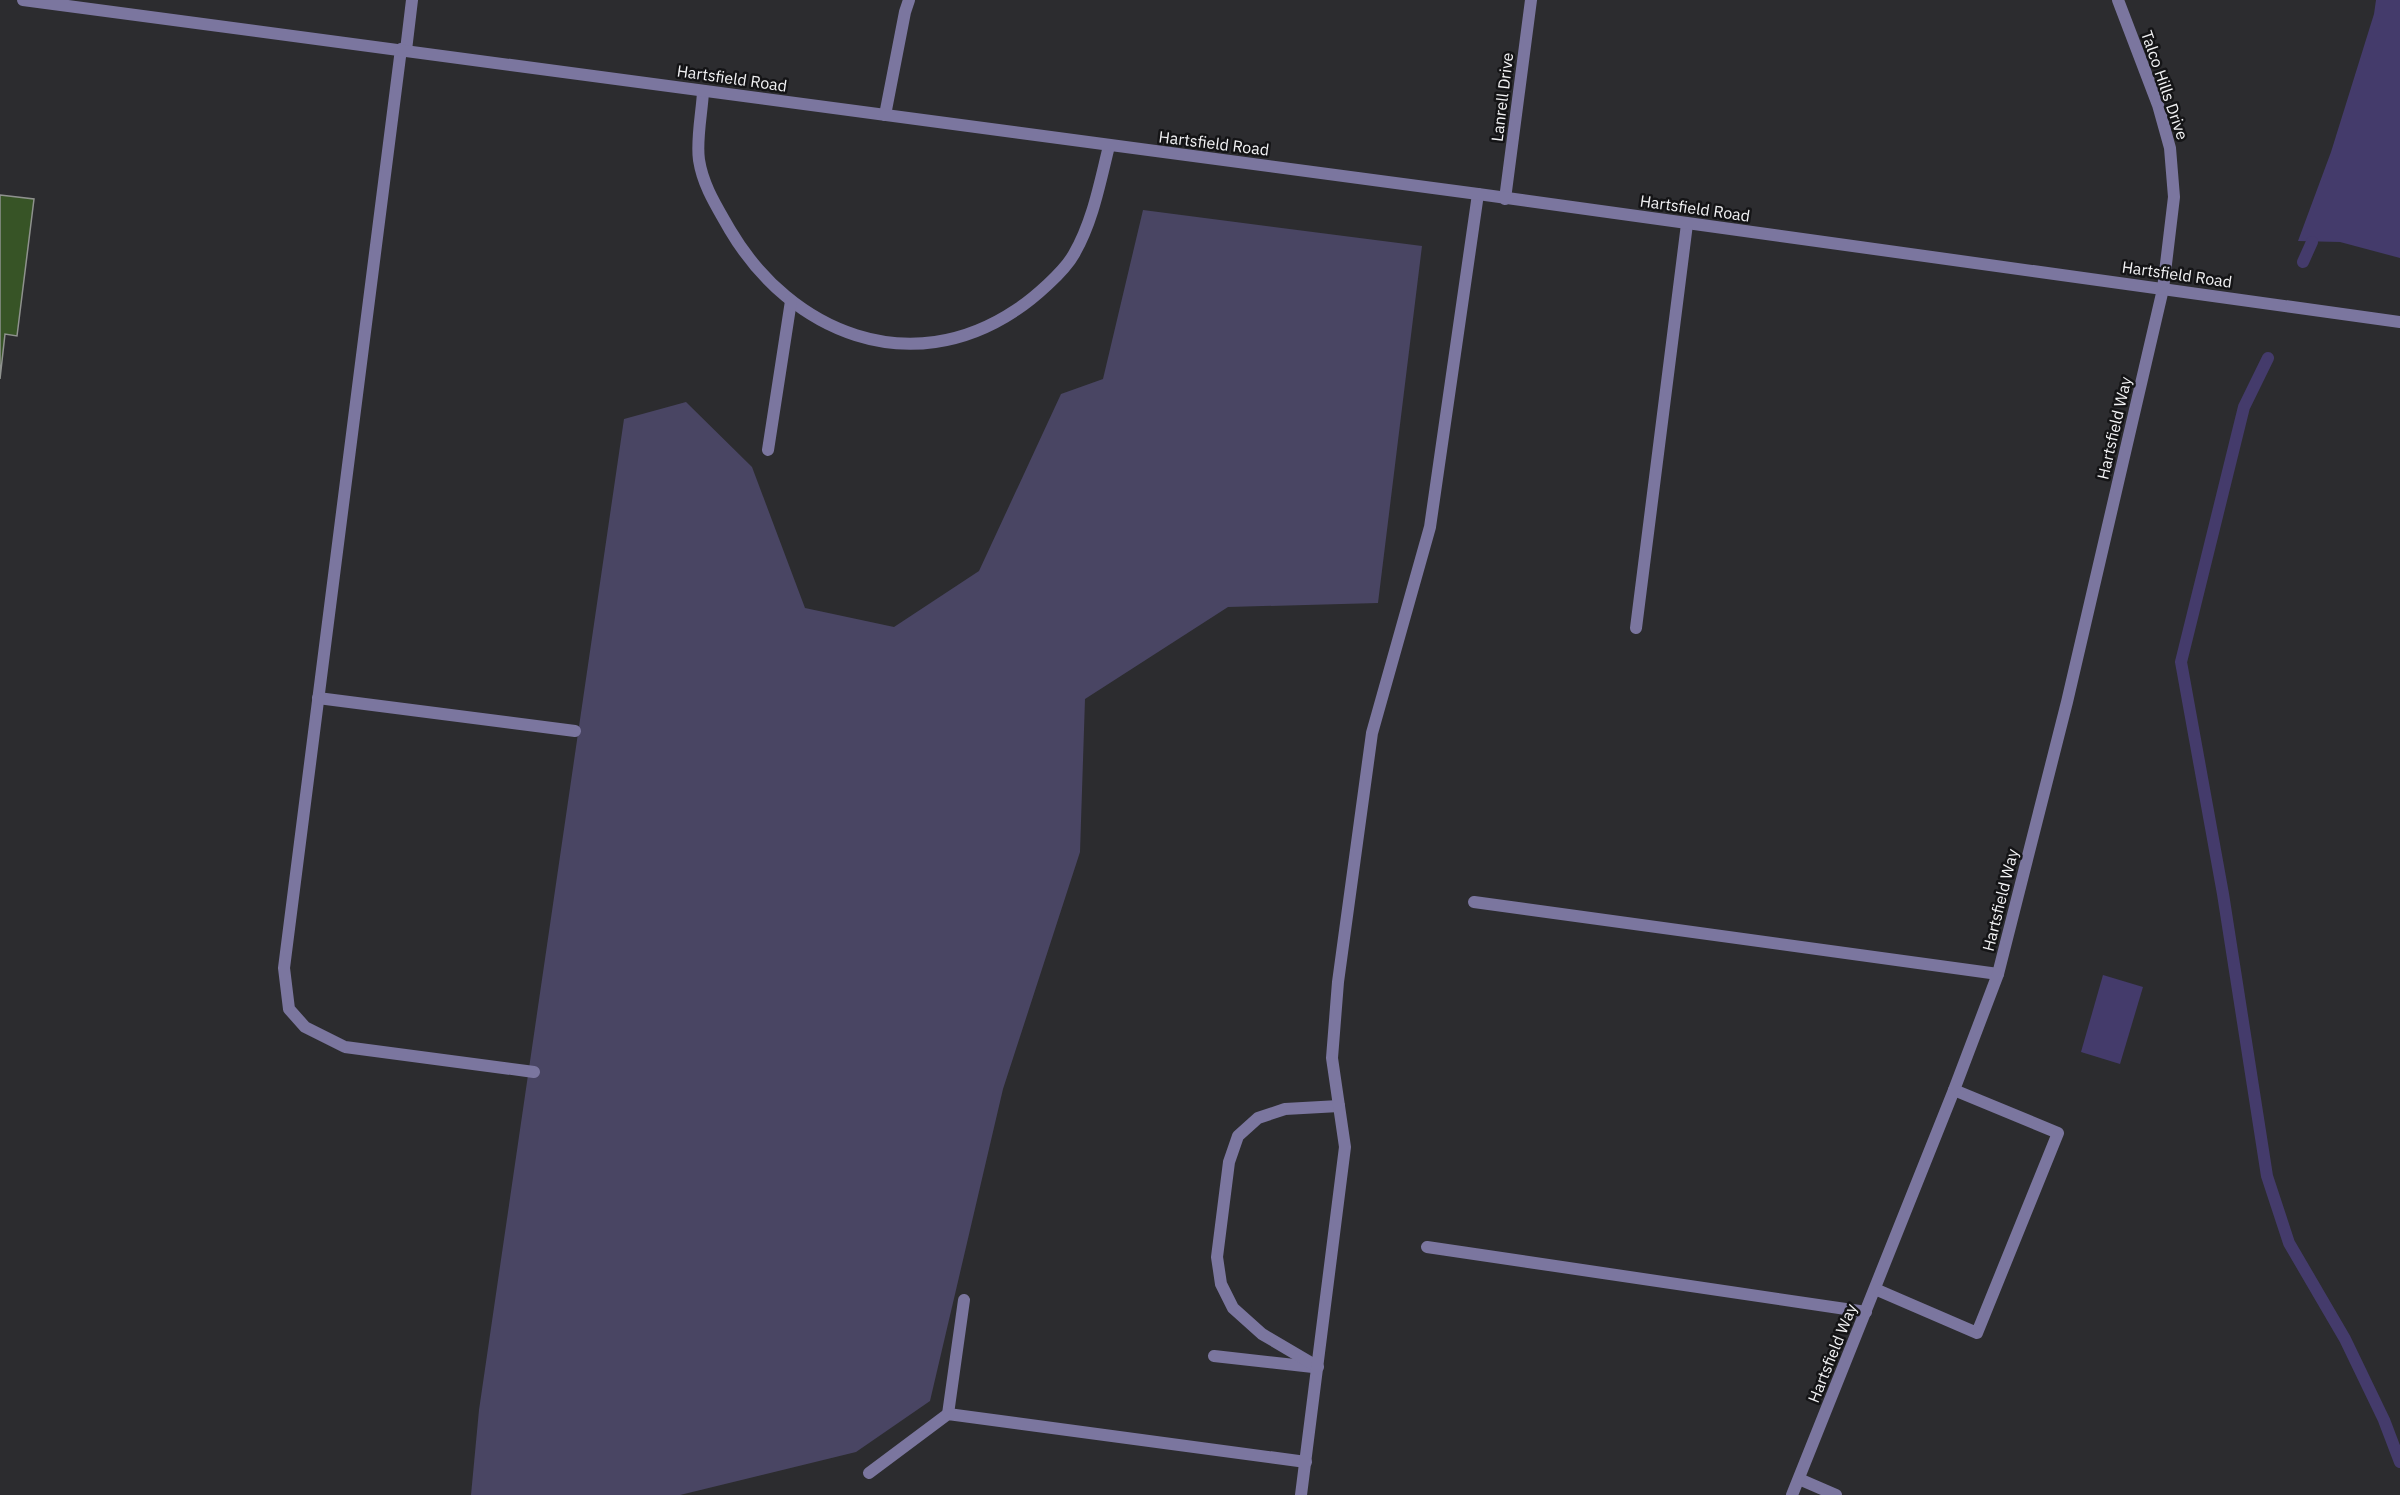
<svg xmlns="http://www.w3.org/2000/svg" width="2400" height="1495" font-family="'IBM Plex Sans',sans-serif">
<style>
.green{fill:#494563}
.water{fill:#443b6b}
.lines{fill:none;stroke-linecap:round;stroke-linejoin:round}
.stream{stroke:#443b6b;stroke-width:12}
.building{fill:#375426;stroke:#8f928e;stroke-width:1.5}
.service{stroke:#7b769f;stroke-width:12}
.minor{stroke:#7b769f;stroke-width:12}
.tertiary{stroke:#7b769f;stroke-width:12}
.labels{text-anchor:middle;stroke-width:5;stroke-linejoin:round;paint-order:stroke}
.street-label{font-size:16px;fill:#f3f3f5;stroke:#141416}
</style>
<rect width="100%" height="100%" fill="#2c2c2f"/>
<path class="green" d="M1143 210 1422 246 1378 603 1228 607 1085 699 1080 852 1003 1089 930 1401 856 1452 680 1495H471L479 1410 624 419 686 402 752 467 805 608 894 627 979 571 1061 394 1103 379Z"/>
<g class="water">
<path d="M2376 0H2400V258L2340 242 2298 241 2331 152 2374 14Z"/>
<path d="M2103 975 2143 987 2120 1064 2081 1052Z"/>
</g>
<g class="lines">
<g class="stream">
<path d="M2303 262 2312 242"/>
<path d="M2268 358 2244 407 2181 662 2223 894 2267 1176 2289 1243 2345 1339 2384 1420 2400 1462"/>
</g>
</g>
<path class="building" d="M0 195 34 199 17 336 5 334 0 379Z"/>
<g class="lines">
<g class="service">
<path d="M401 49 284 968 289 1009 305 1027 345 1047 534 1072"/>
<path d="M703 92C702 112 696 140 699 160 703 186 717 207 730 230 791 333 910 381 1016 310 1033 299 1064 272 1074 254 1093 221 1100 182 1109 146"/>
<path d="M768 450 791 301"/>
<path d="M1636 628 1687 224"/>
<path d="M318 698 575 731"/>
<path d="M1474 902 1998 974"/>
<path d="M1427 1247 1866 1312"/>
<path d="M1875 1289 1977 1333 2058 1133 1954 1090"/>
<path d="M1214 1356 1313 1367"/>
<path d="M1318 1367 1262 1334 1233 1308 1221 1284 1217 1257 1229 1162 1238 1136 1258 1118 1285 1109 1339 1106"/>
<path d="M948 1414 964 1300"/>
<path d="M869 1473 948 1414 1306 1462"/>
<path d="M1799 1479 1836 1495"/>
<path d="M1301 1495 1345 1147 1332 1058 1338 982 1372 733 1430 527 1478 194"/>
</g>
<g class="minor">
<path d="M406 50 412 0"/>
<path d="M885 115 905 12 909 0"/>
<path d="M1505 199 1531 0"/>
<path d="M1792 1495 1954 1090 1998 974 2067 702 2163 289 2174 197 2170 148 2158 105 2118 0"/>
</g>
<path class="tertiary" d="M23 0 1478 194 2400 322"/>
</g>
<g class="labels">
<g class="street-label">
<text transform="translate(732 78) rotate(8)" y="6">Hartsfield Road</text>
<text transform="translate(2165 85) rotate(71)" y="6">Talco Hills Drive</text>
<text transform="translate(1502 97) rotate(-83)" y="6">Lanrell Drive</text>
<text transform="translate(1214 143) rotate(7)" y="6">Hartsfield Road</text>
<text transform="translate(1695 208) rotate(8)" y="6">Hartsfield Road</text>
<text transform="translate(2177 274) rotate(8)" y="6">Hartsfield Road</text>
<text transform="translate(2114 428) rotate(-77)" y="6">Hartsfield Way</text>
<text transform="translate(2000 900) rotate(-76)" y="6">Hartsfield Way</text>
<text transform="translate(1832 1353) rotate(-68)" y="6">Hartsfield Way</text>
</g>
</g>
</svg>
